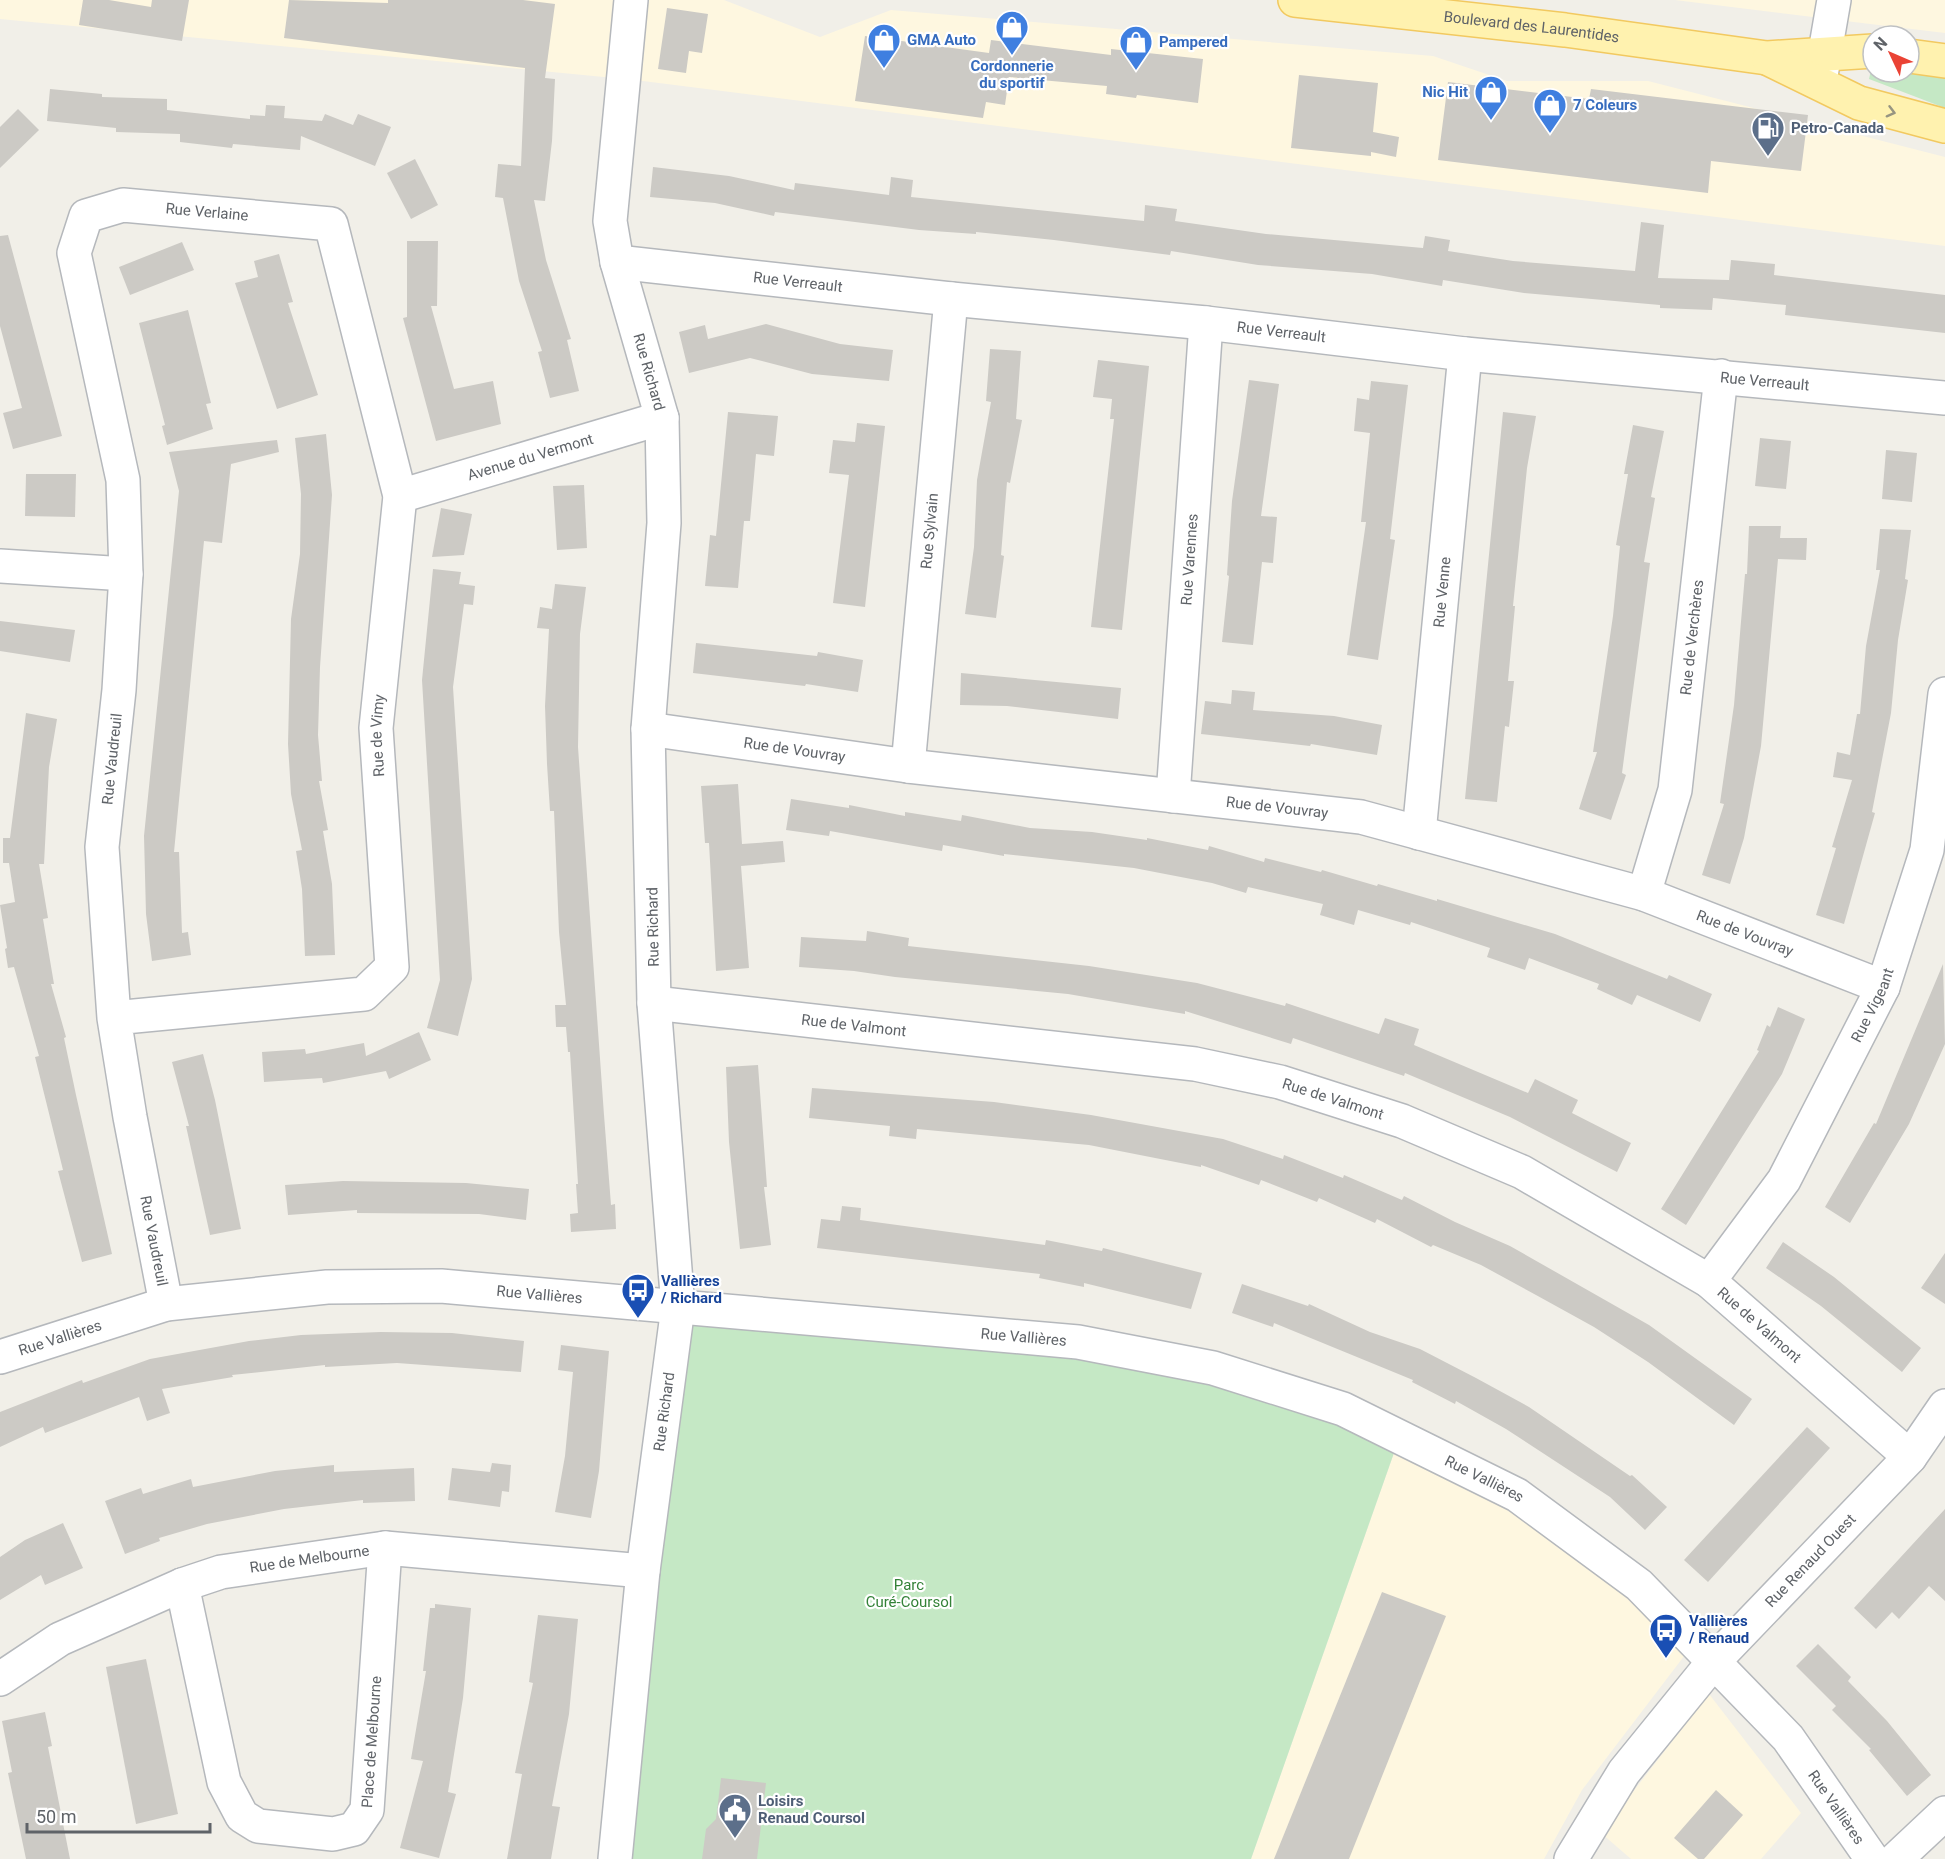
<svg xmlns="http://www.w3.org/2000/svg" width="1945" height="1859" font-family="Roboto,sans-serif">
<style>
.commercial{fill:#fef7e0}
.green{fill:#c5e8c5}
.building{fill:#cccac5}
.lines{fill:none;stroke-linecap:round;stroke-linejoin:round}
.minor-casing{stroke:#b5b8bc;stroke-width:36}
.major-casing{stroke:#f2c960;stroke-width:36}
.minor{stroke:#fff;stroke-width:33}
.major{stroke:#fff2af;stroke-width:33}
.oneway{stroke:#979581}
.labels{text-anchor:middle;stroke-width:4.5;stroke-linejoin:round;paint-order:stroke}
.street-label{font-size:15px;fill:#5f6368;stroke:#fff}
.shop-label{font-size:15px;font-weight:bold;fill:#366cbe;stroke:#fff;text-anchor:start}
.service-label{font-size:15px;font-weight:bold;fill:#4e5e75;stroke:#fff;text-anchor:start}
.transit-label{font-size:15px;font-weight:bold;fill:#164399;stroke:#fff;text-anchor:start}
.park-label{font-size:15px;fill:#348238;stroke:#fff}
</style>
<rect width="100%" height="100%" fill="#f1efe8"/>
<g class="commercial">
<path d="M0 0H724L820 37 891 10 1433 56 1507 81H1648L1945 157V246L635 80 0 19Z"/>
<path d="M1675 0H1945V33L1862 23Z"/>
<path d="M1395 1450 1511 1512 1606 1576 1691 1647 1582 1790 1544 1859H1251Z"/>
<path d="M1709 1694 1801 1813 1761 1859H1631L1601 1833Z"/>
</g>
<g class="green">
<path d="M1872 66 1873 72 1945 74V108L1869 79Z"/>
<path d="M678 1307 1213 1368 1395 1450 1251 1859H616Z"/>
</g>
<g class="building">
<path d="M83 0H109L151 7 152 0H189L182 41 79 25Z"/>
<path d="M289 0 388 3V0H523L555 4 545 78 555 79 552 141 545 201 534 200 546 260 571 339 567 340 579 391 550 398 538 352 542 351 519 281 503 198 495 197 498 164 521 166 525 68 284 38Z"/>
<path d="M667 8 708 14 702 53 689 51 686 73 658 69Z"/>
<path d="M865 36 989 53 991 40 1111 55V49L1203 59 1198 103 1137 95 1136 98 1106 94 1107 86 1009 77 1005 105 986 102 983 118 855 101Z"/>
<path d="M1299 75 1378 83 1373 132 1399 137 1396 157 1371 152V156L1291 148Z"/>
<path d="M1448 82 1589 99 1591 89 1808 115 1801 171 1711 161 1708 193 1438 160Z"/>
<path d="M50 89 102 94V97L167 99V110L250 119V115L265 116 266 105 285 106 284 118 322 121 325 114 353 125 358 114 391 127 375 166 301 136 300 150 233 144 232 148 180 142V134L116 132V128L47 121Z"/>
<path d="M18 109 39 130 0 168V127Z"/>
<path d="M415 159 438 205 411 219 387 173Z"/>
<path d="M653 167 729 176 794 190 795 183 889 195 891 177 913 180 911 197 1144 221 1145 205 1177 209 1175 221 1266 234 1423 248 1425 236 1450 240 1448 251 1513 261 1635 271 1641 222 1664 225 1658 278 1729 280 1731 260 1775 264 1774 275 1945 295V333L1785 315 1786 305 1713 298 1712 310 1660 308V305L1524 293 1443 280 1442 286 1372 274 1258 265 1171 251 1170 255 1054 240 976 232V234L919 230 775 212 774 216 715 203 650 197Z"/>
<path d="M8 235 62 436 13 449 3 413 22 408 0 326V236Z"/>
<path d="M407 241H438L437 306H431L454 389 493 381 501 424 436 441 403 318 407 317Z"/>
<path d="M182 242 194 270 130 295 119 267Z"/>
<path d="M279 254 293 302 288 303 318 395 277 409 235 283 258 277 254 261Z"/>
<path d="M188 310 211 403 206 404 213 429 167 445 162 426 165 425 139 323Z"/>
<path d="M766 324 840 344 893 350 889 381 812 374 750 358 689 373 679 332 705 325 708 339Z"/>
<path d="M990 349 1021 351 1016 419 1022 420 1010 483 1007 482 1001 555 1004 556 996 618 965 614 974 547 977 480 991 402 986 401Z"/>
<path d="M1098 360 1149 366 1122 630 1091 627 1114 419H1110L1112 399 1093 397Z"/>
<path d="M1249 380 1279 384 1261 516 1277 517 1273 563 1262 562 1253 645 1222 642 1229 576 1227 575 1232 501Z"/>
<path d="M1371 381 1408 385 1390 539 1395 540 1378 660 1347 655 1366 522H1361L1370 433 1354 431 1357 398 1369 400Z"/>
<path d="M728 412 778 416 774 456 756 454 750 521H744L738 588 705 586 710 535 716 536Z"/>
<path d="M1503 412 1536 416 1527 468 1513 606H1515L1508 681H1514L1509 727 1505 726 1497 802 1465 799Z"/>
<path d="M857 423 885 426 865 607 833 603 849 475 829 473 833 440 855 442Z"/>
<path d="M1633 425 1664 431 1651 497 1655 498 1644 562 1650 563 1622 773 1626 775 1611 820 1579 809 1597 752H1593L1613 616 1620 546 1616 545 1628 474H1624Z"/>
<path d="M326 434 332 495 320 667 318 735 322 781H319L328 830 323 831 332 884 335 955 305 956 302 889 296 851 302 850 291 794 288 744 291 619 300 554 301 494 295 438Z"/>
<path d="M1760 438 1791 441 1786 489 1755 486Z"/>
<path d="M277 440 279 452 231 464 222 543 204 541 174 852H179L182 933 188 932 191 955 152 961 146 914 144 836 179 491 169 452Z"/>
<path d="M1886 450 1917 453 1912 502 1882 499Z"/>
<path d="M26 474H76L75 517 25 516Z"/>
<path d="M584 485 587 548 557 550 553 486Z"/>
<path d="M441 508 472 514 464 555 432 557Z"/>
<path d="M1749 526H1781L1780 538H1807L1806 560 1778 559 1761 746 1744 838 1730 884 1702 875 1724 804 1720 803 1734 705 1745 574H1747Z"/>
<path d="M1880 529 1911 530 1905 579 1908 580 1898 640 1891 713 1872 812 1875 813 1844 924 1816 915 1836 848 1832 847 1852 780 1833 777 1837 752 1850 755 1857 714H1860L1866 646 1880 570H1876Z"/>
<path d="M433 569 461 572 459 584 475 586 473 605 464 604 453 687 472 979 458 1036 427 1028 440 980 422 680Z"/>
<path d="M555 584 586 587 580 634 578 747 604 1115 611 1205 615 1204 616 1229 571 1232 570 1214 578 1213 576 1184H578L570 1052H568L566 1027H556L555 1005H566L559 932 554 811H550L547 764 545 706 549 629 537 628 540 607 552 609Z"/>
<path d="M0 621 75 630 70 662 0 651Z"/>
<path d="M696 643 817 656 818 652 863 660 858 692 806 684 805 686 693 673Z"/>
<path d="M961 673 1121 688 1118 719 1007 706 960 705Z"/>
<path d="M1232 690 1255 692 1253 710 1334 716 1382 725 1377 755 1311 744 1310 746 1201 734 1205 701 1231 704Z"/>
<path d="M26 713 57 719 49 767 44 864H39L48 918 43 919 54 984H51L66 1037 64 1038 76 1095 112 1254 82 1262 58 1171 63 1170 35 1057 39 1056 14 967 8 968 5 949 7 948 0 905 15 902 9 863H3V838H10Z"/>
<path d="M738 784 742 844 783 841 785 862 741 866 749 968 716 971 709 843H705L701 786Z"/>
<path d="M791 799 849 808V805L905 816V812L961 821 962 815 1030 828 1092 832 1147 840V838L1208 850 1209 846 1264 862 1265 858 1321 872 1322 870 1377 886 1378 884 1437 901V899L1555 934 1667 979 1669 975 1712 994 1700 1022 1637 995 1632 1005 1597 989 1599 984 1529 958 1525 970 1487 957 1490 948 1411 922 1410 925 1358 910 1354 925 1320 915 1323 904 1248 887 1246 893 1212 883 1134 868 1004 854V856L943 845 942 851 830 831 829 836 786 830Z"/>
<path d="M867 931 909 938 908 946 1089 966 1197 983 1285 1006 1286 1003 1379 1034 1385 1018 1419 1029 1414 1045 1528 1093 1535 1079 1578 1100 1572 1113 1631 1143 1617 1172 1510 1117 1405 1073 1404 1076 1293 1038 1291 1044 1185 1011V1014L1068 994 895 977 854 971 799 967 801 937 866 941Z"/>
<path d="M1943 964 1945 1044 1909 1124 1850 1223 1825 1207 1874 1123 1876 1124Z"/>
<path d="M1778 1007 1805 1019 1782 1074 1686 1225 1661 1209 1759 1051 1757 1050 1767 1025 1770 1027Z"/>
<path d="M419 1032 431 1060 389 1079 386 1071 323 1083 322 1078 264 1082 262 1052 305 1049 306 1054 364 1043 366 1056Z"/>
<path d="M203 1054 215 1100 241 1229 210 1235 186 1126H189L172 1062Z"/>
<path d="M758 1065 767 1187H764L771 1245 740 1249 729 1142 726 1067Z"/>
<path d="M812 1088 994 1102 1091 1115 1223 1139 1283 1159 1284 1155 1343 1178 1344 1175 1402 1200 1404 1196 1455 1222 1510 1246 1649 1325 1752 1399 1734 1425 1648 1362 1594 1327 1536 1295 1481 1265 1433 1245 1431 1247 1377 1219 1375 1223 1319 1198 1317 1202 1261 1180 1259 1185 1201 1165V1167L1089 1145 917 1129 916 1139 889 1136 890 1126 809 1118Z"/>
<path d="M343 1181 466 1183 529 1189 526 1220 479 1214 357 1213V1210L288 1215 285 1185Z"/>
<path d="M842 1206 861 1208 860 1220 1045 1245 1046 1240 1102 1251 1103 1248 1202 1273 1191 1309 1084 1283V1287L1039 1278 1040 1274 817 1248 821 1219 840 1221Z"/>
<path d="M1783 1242 1834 1277 1921 1348 1902 1372 1821 1306 1766 1268Z"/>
<path d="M1945 1253V1304L1921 1288Z"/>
<path d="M1242 1284 1308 1306 1309 1304 1370 1332 1420 1349 1476 1378 1529 1407 1630 1476 1632 1475 1667 1507 1645 1530 1610 1497 1506 1429 1456 1401 1455 1404 1412 1382 1413 1380 1274 1323 1273 1327 1232 1313Z"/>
<path d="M381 1332 452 1333 524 1341 521 1372 397 1363 325 1367V1365L232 1375 233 1377 162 1389 170 1413 147 1421 139 1397 45 1433 43 1427 0 1447V1412L82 1380 83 1383 150 1359 249 1341 301 1335Z"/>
<path d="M561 1345 609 1351 599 1471 591 1518 555 1512 565 1456 573 1372 558 1370Z"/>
<path d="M1807 1427 1830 1448 1708 1582 1684 1560Z"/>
<path d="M492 1463 511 1465 509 1492 502 1491 500 1507 448 1500 452 1468 490 1472Z"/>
<path d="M334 1465V1472L414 1468 415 1501 363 1503V1500L284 1509 207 1524 159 1538 160 1541 125 1554 105 1501 141 1488 143 1494 191 1479 193 1487 275 1471Z"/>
<path d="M1945 1509V1601L1929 1586 1899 1619 1892 1612 1876 1629 1854 1608Z"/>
<path d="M63 1523 83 1568 45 1585 41 1575 0 1600V1557L25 1540Z"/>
<path d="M1382 1592 1446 1616 1349 1859H1274Z"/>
<path d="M435 1604 471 1608 463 1698 448 1792 456 1794 439 1858 400 1848 423 1761 411 1759 426 1671H423L430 1608H435Z"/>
<path d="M538 1615 578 1619 569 1714 552 1806 560 1807 551 1859H507L522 1774 515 1773 533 1683 529 1682Z"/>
<path d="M1818 1644 1851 1677 1848 1681 1887 1721 1931 1775 1907 1796 1869 1750 1871 1749 1832 1710 1836 1706 1796 1666Z"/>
<path d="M146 1659 178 1814 136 1824 106 1667Z"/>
<path d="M45 1712 52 1746 48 1747 70 1859H26L8 1773 12 1772 2 1721Z"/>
<path d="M721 1778 766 1783 757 1859H702L706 1829 716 1819Z"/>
<path d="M1716 1790 1743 1815 1704 1859H1698L1674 1838Z"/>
</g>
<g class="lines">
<defs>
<g id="minor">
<path d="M1820 81 1834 0"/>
<path id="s1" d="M617 262 951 299 1206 323 1465 354 1945 398"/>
<path id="s2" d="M400 496 662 418"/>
<path d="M0 566 126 574"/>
<path id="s3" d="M648 729 908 766 1361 817 1644 894 1883 987"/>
<path id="s4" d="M908 766 951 299"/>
<path id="s5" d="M1173 796 1206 323"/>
<path id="s6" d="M1419 833 1465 354"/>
<path id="s7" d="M1644 894 1675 790 1721 376"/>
<path id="s8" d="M654 1003 1195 1064 1280 1082 1402 1121 1522 1172 1709 1281 1910 1457"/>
<path id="s9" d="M114 1018 364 994 392 967 376 728 400 496 331 224 123 205 86 216 74 253 123 480 126 574 119 690 102 847 114 1018 130 1117 166 1304"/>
<path id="s10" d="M1709 1281 1784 1180 1883 987 1927 850 1945 694"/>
<path id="s11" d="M0 1357 166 1304 327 1287 441 1286 1078 1342 1213 1368 1343 1409 1517 1495 1639 1585 1788 1738 1872 1859"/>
<path id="s12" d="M182 1585 224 1782 242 1816 258 1826 333 1834 354 1829 367 1810 385 1548"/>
<path id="s13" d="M0 1679 60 1639 182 1585 221 1572 385 1548 643 1571"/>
<path id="s14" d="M615 1859 643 1571 678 1307 654 1003 648 729 664 523 662 418 617 262 610 221 631 0"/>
<path id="s15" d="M1571 1859 1624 1772 1715 1660 1910 1457 1945 1406"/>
<path d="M1896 1859 1945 1813"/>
</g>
<g id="major">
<path id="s16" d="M1295 0 1565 30 1767 58 1873 51"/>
<path d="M1909 56 1945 61"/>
<path d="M1769 59 1859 103 1945 126"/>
</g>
</defs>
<use href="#minor" class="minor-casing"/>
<use href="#major" class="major-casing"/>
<use href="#minor" class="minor"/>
<use href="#major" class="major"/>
</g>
<defs><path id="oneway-chevron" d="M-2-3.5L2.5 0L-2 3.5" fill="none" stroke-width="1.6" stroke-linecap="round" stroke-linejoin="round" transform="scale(1.5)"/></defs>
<use class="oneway" href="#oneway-chevron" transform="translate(1891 112) rotate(15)"/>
<defs>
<symbol id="shop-pin" viewBox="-11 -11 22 30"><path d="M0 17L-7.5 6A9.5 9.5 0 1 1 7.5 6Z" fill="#3f7fe0" stroke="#fff"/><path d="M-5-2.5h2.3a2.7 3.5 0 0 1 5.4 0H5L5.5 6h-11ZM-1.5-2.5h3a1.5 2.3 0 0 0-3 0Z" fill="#fff"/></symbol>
<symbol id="fuel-pin" viewBox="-11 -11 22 30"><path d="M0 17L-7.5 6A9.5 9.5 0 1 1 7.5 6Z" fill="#5c6f8a" stroke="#fff"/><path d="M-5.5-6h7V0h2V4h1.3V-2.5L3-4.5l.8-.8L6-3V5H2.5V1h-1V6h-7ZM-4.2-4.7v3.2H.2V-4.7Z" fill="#fff"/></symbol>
<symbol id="bus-pin" viewBox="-11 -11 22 30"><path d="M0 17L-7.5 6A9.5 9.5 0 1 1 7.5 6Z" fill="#1a4fb4" stroke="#fff"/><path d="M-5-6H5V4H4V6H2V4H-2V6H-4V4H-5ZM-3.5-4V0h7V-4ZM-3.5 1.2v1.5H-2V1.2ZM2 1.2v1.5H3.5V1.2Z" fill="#fff"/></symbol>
<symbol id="civic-pin" viewBox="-11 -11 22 30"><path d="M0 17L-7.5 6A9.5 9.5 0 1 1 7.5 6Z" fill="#5c6f8a" stroke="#fff"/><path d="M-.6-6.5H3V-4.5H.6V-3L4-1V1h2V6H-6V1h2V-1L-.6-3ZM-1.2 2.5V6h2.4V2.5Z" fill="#fff"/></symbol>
</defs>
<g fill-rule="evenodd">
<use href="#shop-pin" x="993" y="8" width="38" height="52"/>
<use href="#shop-pin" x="865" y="21" width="38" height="52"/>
<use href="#shop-pin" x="1117" y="23" width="38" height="52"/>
<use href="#shop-pin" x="1472" y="73" width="38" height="52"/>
<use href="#shop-pin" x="1531" y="86" width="38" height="52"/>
<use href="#fuel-pin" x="1749" y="109" width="38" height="52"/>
<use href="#bus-pin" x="619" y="1271" width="38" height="52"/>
<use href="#bus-pin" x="1647" y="1611" width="38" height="52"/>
<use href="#civic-pin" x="716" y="1791" width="38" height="52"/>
</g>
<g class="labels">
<g class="street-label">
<text dy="5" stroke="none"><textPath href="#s16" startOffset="238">Boulevard des Laurentides</textPath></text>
<text transform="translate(207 212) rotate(5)" y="5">Rue Verlaine</text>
<text dy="5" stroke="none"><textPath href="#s1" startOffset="182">Rue Verreault</textPath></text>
<text dy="5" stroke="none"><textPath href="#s1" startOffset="668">Rue Verreault</textPath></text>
<text transform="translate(649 372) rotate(74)" y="5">Rue Richard</text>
<text dy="5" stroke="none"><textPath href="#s1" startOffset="1154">Rue Verreault</textPath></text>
<text dy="5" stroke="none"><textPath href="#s2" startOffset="136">Avenue du Vermont</textPath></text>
<text dy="5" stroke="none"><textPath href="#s4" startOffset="236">Rue Sylvain</textPath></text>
<text dy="5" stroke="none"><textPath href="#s5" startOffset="237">Rue Varennes</textPath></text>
<text dy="5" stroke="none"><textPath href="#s6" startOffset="242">Rue Venne</textPath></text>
<text dy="5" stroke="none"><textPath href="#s7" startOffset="262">Rue de Verchères</textPath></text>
<text dy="5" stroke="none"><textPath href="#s9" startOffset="522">Rue de Vimy</textPath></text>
<text dy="5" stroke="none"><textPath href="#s3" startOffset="148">Rue de Vouvray</textPath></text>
<text transform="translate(112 759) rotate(-84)" y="5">Rue Vaudreuil</text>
<text dy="5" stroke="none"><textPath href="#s3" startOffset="634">Rue de Vouvray</textPath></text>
<text transform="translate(653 927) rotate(-91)" y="5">Rue Richard</text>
<text dy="5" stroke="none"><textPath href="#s3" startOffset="1120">Rue de Vouvray</textPath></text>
<text dy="5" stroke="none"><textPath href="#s10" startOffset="322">Rue Vigeant</textPath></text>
<text dy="5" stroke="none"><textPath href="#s8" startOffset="201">Rue de Valmont</textPath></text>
<text dy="5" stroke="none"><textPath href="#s8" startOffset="687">Rue de Valmont</textPath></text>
<text dy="5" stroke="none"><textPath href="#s9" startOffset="2328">Rue Vaudreuil</textPath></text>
<text dy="5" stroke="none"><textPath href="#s11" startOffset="549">Rue Vallières</textPath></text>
<text dy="5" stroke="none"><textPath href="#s8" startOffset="1173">Rue de Valmont</textPath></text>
<text dy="5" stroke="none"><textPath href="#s11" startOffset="1035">Rue Vallières</textPath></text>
<text dy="5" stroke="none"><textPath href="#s11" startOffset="63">Rue Vallières</textPath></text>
<text dy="5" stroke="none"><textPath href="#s14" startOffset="450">Rue Richard</textPath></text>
<text dy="5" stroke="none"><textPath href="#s11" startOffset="1521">Rue Vallières</textPath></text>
<text dy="5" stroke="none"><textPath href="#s13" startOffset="336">Rue de Melbourne</textPath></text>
<text dy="5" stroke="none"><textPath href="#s15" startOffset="384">Rue Renaud Ouest</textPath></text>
<text dy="5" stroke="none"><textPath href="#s12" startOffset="447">Place de Melbourne</textPath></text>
<text dy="5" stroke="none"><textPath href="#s11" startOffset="2007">Rue Vallières</textPath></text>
</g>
<g class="shop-label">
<text x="907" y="45">GMA Auto</text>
<text x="1159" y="47">Pampered</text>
<text x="1012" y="71" text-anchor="middle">Cordonnerie<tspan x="1012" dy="17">du sportif</tspan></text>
<text x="1468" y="97" text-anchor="end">Nic Hit</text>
<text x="1573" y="110">7 Coleurs</text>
</g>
<g class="service-label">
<text x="1791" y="133">Petro-Canada</text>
<text x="758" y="1806">Loisirs<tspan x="758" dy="17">Renaud Coursol</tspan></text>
</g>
<g class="transit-label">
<text x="661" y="1286">Vallières<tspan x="661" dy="17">/ Richard</tspan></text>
<text x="1689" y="1626">Vallières<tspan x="1689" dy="17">/ Renaud</tspan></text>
</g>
<g class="park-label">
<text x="909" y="1590">Parc<tspan x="909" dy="17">Curé-Coursol</tspan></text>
</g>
</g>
<g transform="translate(1891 54) rotate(314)"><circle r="28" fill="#ffffff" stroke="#bfc1c3" stroke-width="1.5"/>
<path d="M0-4.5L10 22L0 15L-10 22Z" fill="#ea4335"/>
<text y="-9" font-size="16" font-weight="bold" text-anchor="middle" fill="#5f6368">N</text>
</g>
<path d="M27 1823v9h183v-9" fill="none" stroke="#5f6368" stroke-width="3"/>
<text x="36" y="1823" font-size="18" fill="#5f6368" stroke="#ffffff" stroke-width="4.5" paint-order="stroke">50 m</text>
</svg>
